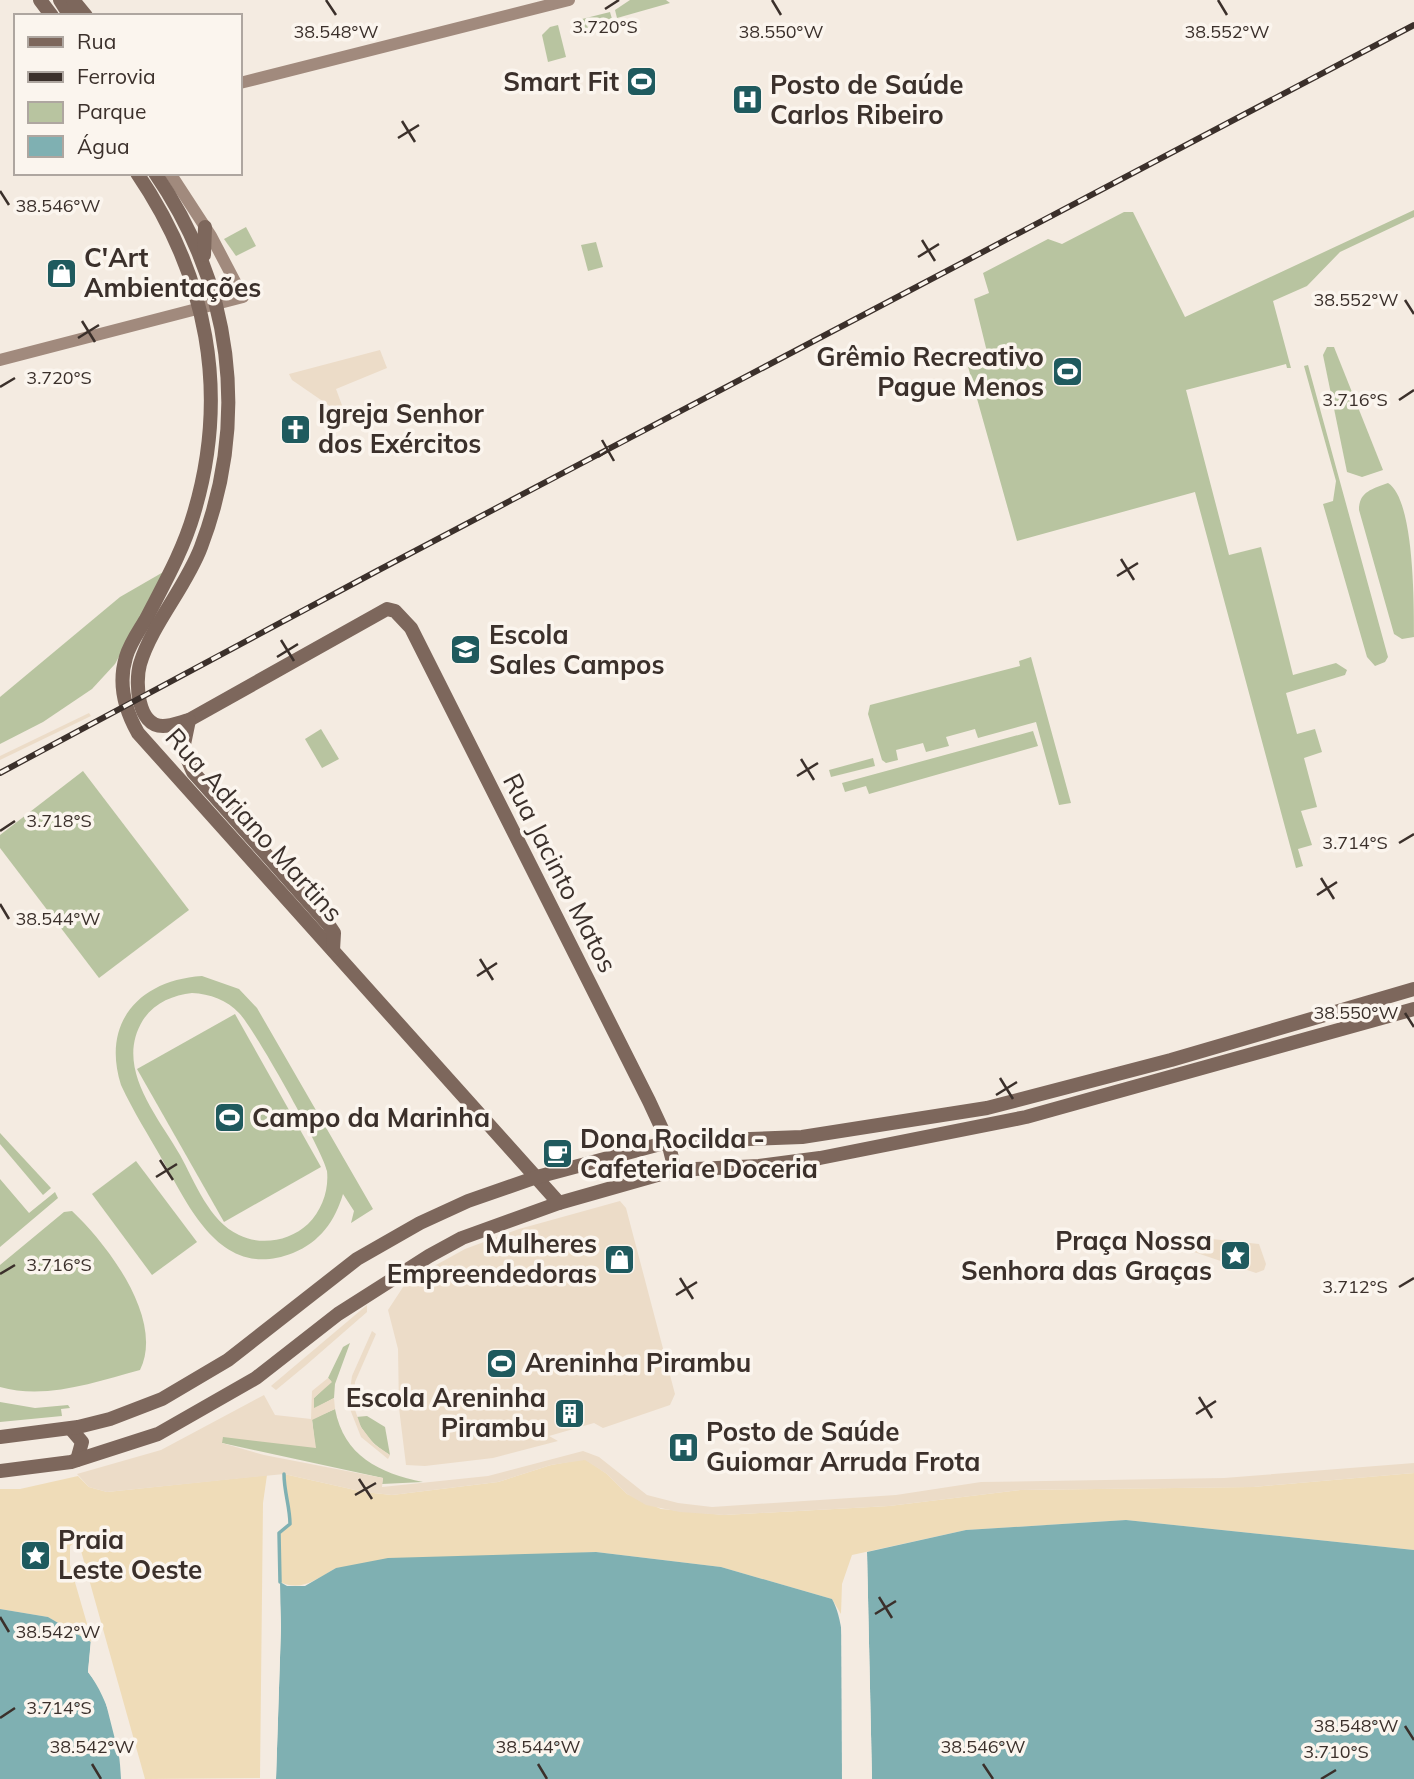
<svg xmlns="http://www.w3.org/2000/svg" width="1414" height="1779" font-family="Mulish,sans-serif">
<style>
.green{fill:#b8c4a0;fill-rule:evenodd}
.sand{fill:#efdcb8}
.plaza{fill:#ecdcc8}
.water{fill:#7fb0b2}
.pier{fill:#f4ebe1}
.lines{fill:none;stroke-linecap:round;stroke-linejoin:round}
.stream{stroke:#7fb0b2;stroke-width:3.5}
.secondary{stroke:#a18a7d;stroke-width:12}
.primary{stroke:#7d675c;stroke-width:14}
.rail-casing{stroke:#3b302b;stroke-width:6}
.rail{stroke:#fbf5ee;stroke-width:3.5;stroke-dasharray:10;stroke-linecap:butt}
.ticks{fill:none;stroke:#3b302b;stroke-width:2.5}
.labels{text-anchor:middle;stroke-width:7;stroke-linejoin:round;paint-order:stroke}
.poi-label{font-size:26px;font-weight:bold;fill:#3b302b;stroke:#fbf5ee;text-anchor:start}
.street-label{font-size:26px;fill:#3b302b;stroke:#fbf5ee}
.ticks-label{font-size:18px;text-anchor:middle;fill:#3b302b;stroke:#fbf5ee;stroke-width:7;stroke-linejoin:round;paint-order:stroke}
</style>
<rect width="100%" height="100%" fill="#f4ebe1"/>
<g class="green">
<path d="M630 0H666L670 3 617 18 615 10Z"/>
<path d="M610 12 612 19 587 25 589 33 577 31 574 21Z"/>
<path d="M558 25 566 57 548 62 542 35 550 27Z"/>
<path d="M1414 210V217L1340 252 1307 286 1273 301 1291 368H1287L1286 364 1186 390 1229 555 1261 547 1293 675 1336 663 1347 670 1345 675 1286 693 1297 734 1315 729 1322 752 1304 758 1317 807 1301 811 1312 845 1298 849 1303 866 1296 868 1195 492 1017 541 967 363 988 356 974 299 989 293 983 273 1048 239 1062 244 1124 212H1133L1185 317Z"/>
<path d="M246 227 256 246 236 256 224 239Z"/>
<path d="M596 242 603 267 588 271 581 245Z"/>
<path d="M1327 347H1334L1383 470 1362 477 1347 472 1323 355Z"/>
<path d="M1308 365 1388 657 1385 662 1375 666 1367 657 1323 504 1333 501 1336 481 1304 366Z"/>
<path d="M1388 483C1414 499 1414 600 1414 637L1402 639 1394 634 1359 510C1359 491 1373 489 1388 483Z"/>
<path d="M165 571 115 664 92 689 43 722 0 744V697L120 597Z"/>
<path d="M1031 657 1071 803 1059 805 1036 722 978 738 975 729 946 737 949 746 926 752 923 743 896 750 898 760 886 763 882 760 868 714 870 705 1020 666 1019 661Z"/>
<path d="M321 729 339 759 322 768 305 739Z"/>
<path d="M1033 731 1038 746 869 794 866 786 845 792 842 783Z"/>
<path d="M873 758 875 766 831 777 829 770Z"/>
<path d="M83 771 189 910 99 978 0 848V835Z"/>
<path d="M202 976 239 989 257 1008 373 1209 351 1223 354 1211 343 1194C335 1221 320 1242 293 1253 222 1281 191 1210 163 1161 149 1136 133 1111 121 1085 101 1022 140 980 202 976ZM192 993C210 994 227 1000 239 1013 254 1028 324 1153 327 1171 329 1190 322 1210 308 1224 290 1241 261 1246 239 1235 209 1221 195 1182 180 1155 157 1115 114 1067 143 1020 154 1003 173 995 192 993Z"/>
<path d="M235 1014 321 1167 224 1222 137 1069Z"/>
<path d="M0 1133 51 1188 43 1195 0 1144Z"/>
<path d="M136 1161 197 1242 152 1275 92 1194Z"/>
<path d="M0 1179 29 1213 55 1192 58 1198 0 1247Z"/>
<path d="M72 1211C107 1244 165 1319 140 1370 95 1382 46 1400 0 1387V1265L64 1212Z"/>
<path d="M350 1343 335 1384 334 1398 314 1409V1398L331 1381 328 1378 343 1347Z"/>
<path d="M0 1402 35 1408 68 1405 70 1408 61 1409 62 1416 0 1422Z"/>
<path d="M335 1409C344 1456 379 1473 423 1482L382 1484 383 1478 222 1443V1436L315 1447 312 1419Z"/>
<path d="M367 1416 385 1427 390 1455C374 1446 363 1434 356 1417Z"/>
</g>
<g class="sand">
<path d="M585 1459 607 1474 627 1494 661 1509 724 1515 889 1506 1020 1490 1253 1487 1414 1473V1550L1126 1520 966 1530 852 1555 842 1584 841 1614 832 1599 721 1567 596 1552 336 1568C317 1579 301 1592 280 1582L279 1534 290 1524C290 1507 284 1492 284 1474L364 1492 392 1495 498 1482 551 1465Z"/>
<path d="M267 1475 263 1503 260 1778 145 1779 78 1540 70 1546V1565L92 1641V1647L91 1642 48 1617 0 1609V1489H20L78 1476 89 1487 107 1492Z"/>
</g>
<g class="plaza">
<path d="M380 350 387 368 336 389 343 408 337 411 292 380 289 374Z"/>
<path d="M89 713 91 716 0 760V756Z"/>
<path d="M620 1201 626 1208 675 1394 670 1405 603 1428 594 1423 549 1436 558 1441 493 1458 425 1466 406 1465 399 1408 398 1349 388 1310 407 1281 465 1249 519 1229Z"/>
<path d="M1146 1232 1259 1244 1266 1264 1264 1270 1256 1273 1144 1235Z"/>
<path d="M367 1305V1312L305 1366 276 1390 271 1386Z"/>
<path d="M372 1331 376 1334 355 1382 354 1407 361 1427 374 1444 390 1455 388 1459 361 1437 348 1404 352 1376Z"/>
<path d="M328 1378 332 1382 314 1398V1408L334 1398 335 1409 312 1420 316 1448 223 1437 222 1443 264 1455 383 1478 382 1487 488 1476 583 1451 599 1457 647 1495 678 1503 712 1507 896 1495 981 1482 1224 1478 1414 1463V1473L1253 1487 1020 1490 889 1506 724 1515 680 1512 646 1505 627 1494 607 1474 585 1460 551 1465 498 1482 392 1495 364 1492 284 1474 107 1492 89 1487 77 1474 161 1450 264 1395 275 1415 311 1419 312 1391Z"/>
</g>
<g class="water">
<path d="M1126 1520 1414 1550V1779H872L867 1552 966 1530Z"/>
<path d="M596 1552 721 1567 832 1599C853 1636 842 1734 842 1779H276L281 1627 280 1582 287 1586H305L336 1568 388 1558Z"/>
<path d="M0 1609 48 1617 91 1642 88 1672C110 1701 120 1743 121 1779H0Z"/>
</g>
<g class="pier">
<path d="M867 1552 872 1779H868L864 1553Z"/>
<path d="M279 1579 281 1627 276 1779H272L278 1627 276 1582Z"/>
<path d="M841 1608 847 1653 845 1779H842Z"/>
<path d="M91 1638 95 1647 91 1671 107 1691 124 1762 125 1779H121V1763L103 1692 88 1672Z"/>
</g>
<g class="lines">
<path class="stream" d="M280 1582 279 1533 290 1524C290 1507 284 1492 284 1474"/>
<g class="secondary">
<path d="M240 83 569 0"/>
<path d="M0 360 243 297 211 236 170 173"/>
</g>
<g class="primary">
<path d="M40 0 52 16"/>
<path d="M60 0 70 16"/>
<path d="M73 0 86 16"/>
<path d="M137 173C207 276 230 392 194 513 183 551 164 584 146 619 139 631 130 643 126 657 118 683 125 710 138 733L559 1203"/>
<path d="M155 173C232 285 250 418 201 547 186 587 152 624 140 664 135 682 137 726 163 726 171 726 181 722 189 720L387 609 395 611 411 628 649 1101 668 1142 675 1170"/>
<path d="M204 255 205 227"/>
<path d="M189 720 183 749 193 772 328 924 334 933 333 950"/>
<path d="M71 1429 82 1442 77 1460"/>
<path d="M0 1437 78 1427 110 1419 162 1399 228 1360 357 1259 420 1223 468 1201 537 1177 668 1142 802 1137 987 1108 1171 1060 1414 989"/>
<path d="M0 1471 71 1462 158 1434 256 1378 338 1314 429 1256 462 1238 559 1203 675 1170 759 1166 820 1158 1026 1117 1414 1009"/>
</g>
<defs>
<path id="rail" d="M0 773 375 572 1414 25"/>
</defs>
<use href="#rail" class="rail-casing"/>
<use href="#rail" class="rail"/>
</g>
<path class="ticks" d="M326 0 336 15M772 0 781 15M1218 0 1227 15M605 9 619 0M402 121 415 142M398 138 419 125M0 191 9 205M922 240 935 261M918 257 939 244M1405 300 1414 314M82 321 95 342M78 338 99 325M0 387 15 378M1399 400 1414 390M602 440 614 461M598 457 618 444M1121 559 1134 580M1117 576 1138 563M281 640 294 661M277 657 298 644M801 759 814 780M797 776 818 763M0 831 15 821M1399 843 1414 834M1321 878 1334 899M1317 895 1337 882M0 904 9 919M480 959 493 980M477 976 497 963M1405 1013 1414 1027M1000 1078 1013 1099M996 1095 1017 1082M160 1160 173 1180M156 1177 177 1164M0 1274 15 1265M680 1278 693 1299M1399 1287 1414 1278M676 1295 697 1282M1199 1397 1212 1418M1196 1414 1216 1401M359 1479 372 1499M355 1495 376 1483M879 1597 892 1618M875 1614 896 1601M0 1617 9 1632M0 1718 15 1708M1405 1726 1414 1740M92 1764 101 1779M538 1764 547 1779M983 1764 993 1779M1321 1779 1336 1770"/>
<defs>
<symbol id="stadium-square" viewBox="-11 -11 22 22"><rect x="-9" y="-9" width="18" height="18" rx="4" fill="#1f5a5e" stroke="#fbf5ee"/><path d="M0-5a6.5 5 0 1 0 0 10a6.5 5 0 1 0 0-10ZM-3.5-1.8h7v3.6h-7Z" fill="#fff"/></symbol>
<symbol id="hospital-square" viewBox="-11 -11 22 22"><rect x="-9" y="-9" width="18" height="18" rx="4" fill="#1f5a5e" stroke="#fbf5ee"/><path d="M-5-5h3v3.5h4V-5h3V5h-3V1.5h-4V5h-3Z" fill="#fff"/></symbol>
<symbol id="shop-square" viewBox="-11 -11 22 22"><rect x="-9" y="-9" width="18" height="18" rx="4" fill="#1f5a5e" stroke="#fbf5ee"/><path d="M-5-2.5h2.3a2.7 3.5 0 0 1 5.4 0H5L5.5 6h-11ZM-1.5-2.5h3a1.5 2.3 0 0 0-3 0Z" fill="#fff"/></symbol>
<symbol id="church-square" viewBox="-11 -11 22 22"><rect x="-9" y="-9" width="18" height="18" rx="4" fill="#1f5a5e" stroke="#fbf5ee"/><path d="M-1.2-6h2.4v3.5h3.3v2.4h-3.3V6h-2.4V-.1h-3.3v-2.4h3.3Z" fill="#fff"/></symbol>
<symbol id="school-square" viewBox="-11 -11 22 22"><rect x="-9" y="-9" width="18" height="18" rx="4" fill="#1f5a5e" stroke="#fbf5ee"/><path d="M0-5L7-2L0 1L-7-2ZM-4 1L0 2.5L4 1V4Q0 6-4 4Z" fill="#fff"/></symbol>
<symbol id="cafe-square" viewBox="-11 -11 22 22"><rect x="-9" y="-9" width="18" height="18" rx="4" fill="#1f5a5e" stroke="#fbf5ee"/><path d="M-5.5-4.5H6V0H3Q3 3.5 0 3.5H-2.5Q-5.5 3.5-5.5 0ZM3-3.2v2h1.7v-2ZM-6 4.5H4V6H-6Z" fill="#fff"/></symbol>
<symbol id="sight-square" viewBox="-11 -11 22 22"><rect x="-9" y="-9" width="18" height="18" rx="4" fill="#1f5a5e" stroke="#fbf5ee"/><path d="M0-6L1.8-2.2L6-1.7L2.9 1.2L3.7 5.4L0 3.3L-3.7 5.4L-2.9 1.2L-6-1.7L-1.8-2.2Z" fill="#fff"/></symbol>
<symbol id="building-square" viewBox="-11 -11 22 22"><rect x="-9" y="-9" width="18" height="18" rx="4" fill="#1f5a5e" stroke="#fbf5ee"/><path d="M-4-6H4V6H1V3H-1V6H-4ZM-2.5-4.3h1.7v1.8h-1.7ZM.8-4.3h1.7v1.8H.8ZM-2.5-1h1.7V.8h-1.7ZM.8-1h1.7V.8H.8Z" fill="#fff"/></symbol>
</defs>
<g fill-rule="evenodd">
<use href="#stadium-square" x="624" y="64" width="35" height="35"/>
<use href="#hospital-square" x="730" y="82" width="35" height="35"/>
<use href="#shop-square" x="44" y="256" width="35" height="35"/>
<use href="#stadium-square" x="1050" y="354" width="35" height="35"/>
<use href="#church-square" x="278" y="412" width="35" height="35"/>
<use href="#school-square" x="448" y="632" width="35" height="35"/>
<use href="#stadium-square" x="212" y="1100" width="35" height="35"/>
<use href="#cafe-square" x="540" y="1136" width="35" height="35"/>
<use href="#sight-square" x="1218" y="1238" width="35" height="35"/>
<use href="#shop-square" x="602" y="1242" width="35" height="35"/>
<use href="#stadium-square" x="484" y="1346" width="35" height="35"/>
<use href="#building-square" x="552" y="1396" width="35" height="35"/>
<use href="#hospital-square" x="666" y="1430" width="35" height="35"/>
<use href="#sight-square" x="18" y="1538" width="35" height="35"/>
</g>
<g class="labels">
<g class="poi-label">
<text x="619" y="91" text-anchor="end">Smart Fit</text>
<text x="770" y="94">Posto de Saúde<tspan x="770" dy="30">Carlos Ribeiro</tspan></text>
<text x="84" y="267">C'Art<tspan x="84" dy="30">Ambientações</tspan></text>
<text x="1044" y="366" text-anchor="end">Grêmio Recreativo<tspan x="1044" dy="30">Pague Menos</tspan></text>
<text x="318" y="423">Igreja Senhor<tspan x="318" dy="30">dos Exércitos</tspan></text>
<text x="489" y="644">Escola<tspan x="489" dy="30">Sales Campos</tspan></text>
<text x="252" y="1127">Campo da Marinha</text>
<text x="580" y="1148">Dona Rocilda -<tspan x="580" dy="30">Cafeteria e Doceria</tspan></text>
<text x="1212" y="1250" text-anchor="end">Praça Nossa<tspan x="1212" dy="30">Senhora das Graças</tspan></text>
<text x="597" y="1253" text-anchor="end">Mulheres<tspan x="597" dy="30">Empreendedoras</tspan></text>
<text x="525" y="1372">Areninha Pirambu</text>
<text x="546" y="1407" text-anchor="end">Escola Areninha<tspan x="546" dy="30">Pirambu</tspan></text>
<text x="706" y="1441">Posto de Saúde<tspan x="706" dy="30">Guiomar Arruda Frota</tspan></text>
<text x="58" y="1549">Praia<tspan x="58" dy="30">Leste Oeste</tspan></text>
</g>
<g class="street-label">
<text transform="translate(254 825) rotate(48)" y="9">Rua Adriano Martins</text>
<text transform="translate(560 873) rotate(63)" y="9">Rua Jacinto Matos</text>
</g>
</g>
<g class="ticks-label">
<text x="605" y="33">3.720°S</text>
<text x="336" y="38">38.548°W</text>
<text x="781" y="38">38.550°W</text>
<text x="1227" y="38">38.552°W</text>
<text x="58" y="212">38.546°W</text>
<text x="1356" y="306">38.552°W</text>
<text x="59" y="384">3.720°S</text>
<text x="1355" y="406">3.716°S</text>
<text x="59" y="827">3.718°S</text>
<text x="1355" y="849">3.714°S</text>
<text x="58" y="925">38.544°W</text>
<text x="1356" y="1019">38.550°W</text>
<text x="59" y="1271">3.716°S</text>
<text x="1355" y="1293">3.712°S</text>
<text x="58" y="1638">38.542°W</text>
<text x="59" y="1714">3.714°S</text>
<text x="1356" y="1732">38.548°W</text>
<text x="92" y="1753">38.542°W</text>
<text x="538" y="1753">38.544°W</text>
<text x="983" y="1753">38.546°W</text>
<text x="1336" y="1758">3.710°S</text>
</g>
<rect x="14" y="14" width="228" height="161" fill="#fbf5ee" stroke="#aea6a0" stroke-width="2"/>
<rect x="28" y="37" width="35" height="10" fill="#7d675c" stroke="#aea6a0" stroke-width="2"/>
<text x="77" y="49" font-size="21" fill="#3b302b">Rua</text>
<rect x="28" y="72" width="35" height="10" fill="#3b302b" stroke="#aea6a0" stroke-width="2"/>
<text x="77" y="84" font-size="21" fill="#3b302b">Ferrovia</text>
<rect x="28" y="102" width="35" height="21" fill="#b8c4a0" stroke="#aea6a0" stroke-width="2"/>
<text x="77" y="119" font-size="21" fill="#3b302b">Parque</text>
<rect x="28" y="136" width="35" height="21" fill="#7fb0b2" stroke="#aea6a0" stroke-width="2"/>
<text x="77" y="154" font-size="21" fill="#3b302b">Água</text>
</svg>
